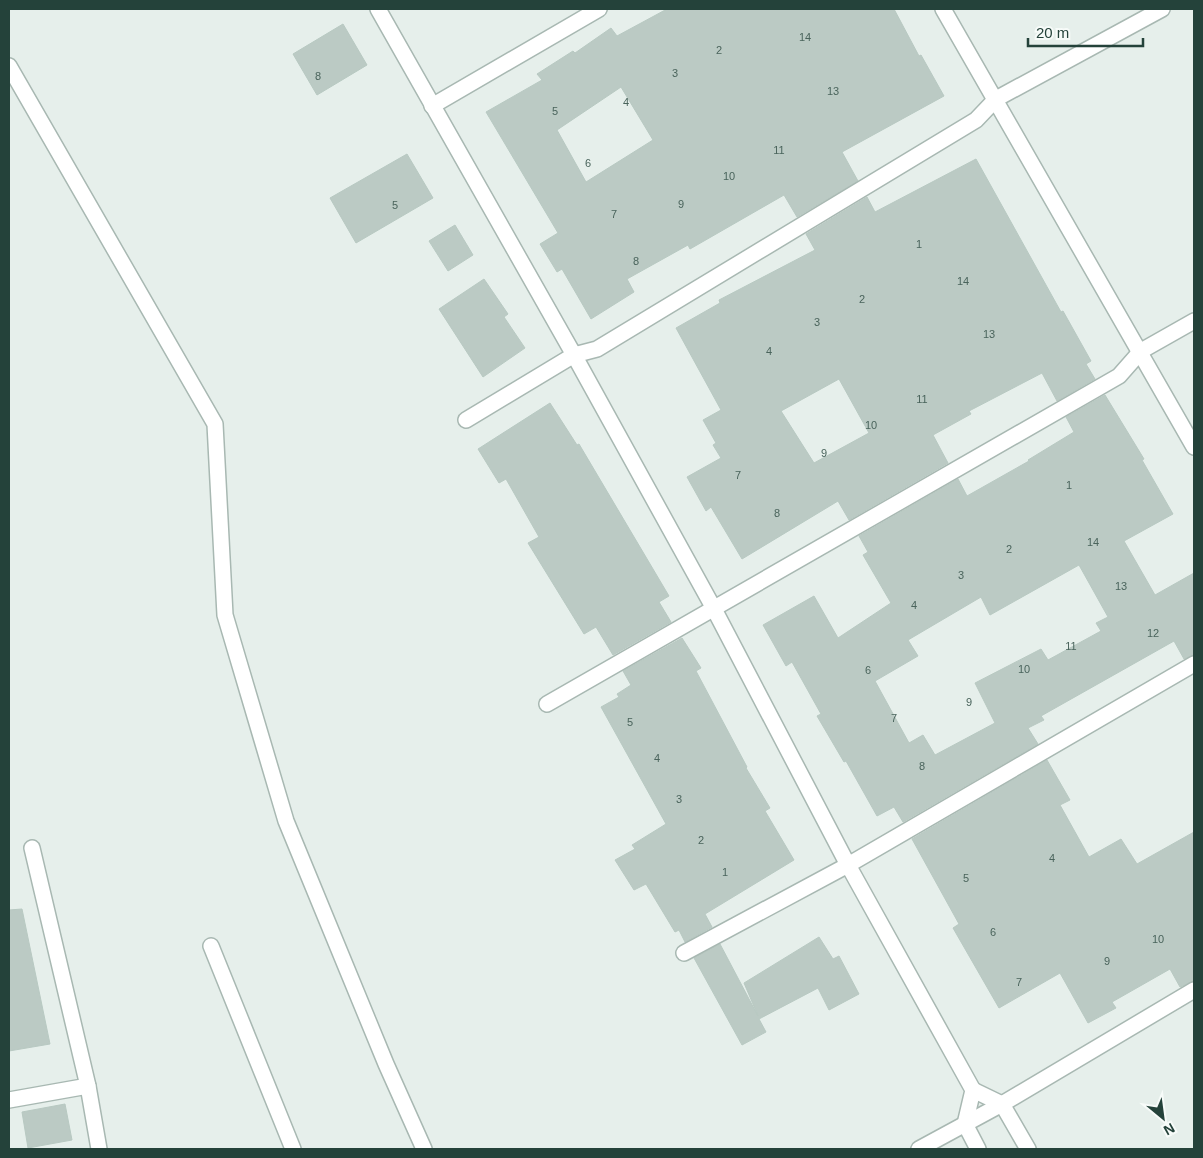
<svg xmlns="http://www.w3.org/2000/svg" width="1203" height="1158" font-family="Arial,sans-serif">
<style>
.building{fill:#bbcac4;stroke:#b8c9c2;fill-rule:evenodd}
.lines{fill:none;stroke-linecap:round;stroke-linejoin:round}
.minor-casing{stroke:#a8b8b2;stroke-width:18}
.minor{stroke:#fff;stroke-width:15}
.labels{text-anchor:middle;stroke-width:4.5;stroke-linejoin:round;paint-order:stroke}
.number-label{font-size:11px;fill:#4a645c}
</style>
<rect width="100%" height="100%" fill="#e6efeb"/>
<g class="building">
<path d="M667 9H894L919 56 921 55 944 96 842 152 858 181 797 217 784 195 690 249 688 245 627 279 634 292 591 319 562 269 557 272 540 244 558 233 486 112 542 80 537 74 573 51 575 53 611 28 617 36ZM621 87 653 140 586 182 557 130Z"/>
<path d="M343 24 367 65 317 95 293 54Z"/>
<path d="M407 154 433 198 356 243 330 198Z"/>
<path d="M976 159 1061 312 1063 311 1091 361 1086 364 1095 379 1057 401 1042 373 969 411 971 414 933 435 948 463 849 520 838 501 742 559 711 507 706 511 687 477 721 458 713 445 716 443 703 420 721 410 676 328 720 303 719 300 815 250 806 234 867 197 875 212ZM839 379 869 433 814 463 781 411Z"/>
<path d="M455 225 473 255 448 271 429 241Z"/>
<path d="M484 279 508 314 504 317 525 348 483 377 439 309Z"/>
<path d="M1105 395 1144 459 1142 460 1173 514 1124 541 1155 595 1194 573V655L1184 659 1174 641 1041 716 1044 720 1028 728 1038 744 903 822 894 807 877 816 846 761 844 762 817 716 821 714 792 662 786 666 763 625 814 596 838 638 891 603 863 555 868 552 859 536 958 479 967 496 1029 461 1028 460 1074 432 1066 417ZM1079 565 1108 617 1096 623 1101 631 1048 660 1041 649 975 683 995 723 935 755 923 735 909 743 875 681 918 656 908 640 981 597 990 615Z"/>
<path d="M550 403 577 445 579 444 669 596 659 602 671 622 613 655 596 627 584 634 528 543 539 537 506 479 499 483 478 449Z"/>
<path d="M682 638 701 668 696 671 747 767 746 768 770 808 765 811 794 860 705 914 712 927 685 942 679 930 675 932 646 884 634 890 615 860 635 849 632 845 666 824 601 707 619 697 617 694 631 685 623 671Z"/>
<path d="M1047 760 1070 800 1060 805 1089 857 1121 839 1137 864 1194 832V981L1180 987 1170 969 1112 1002 1116 1008 1088 1023 1060 973 999 1008 953 928 959 924 912 839Z"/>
<path d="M22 909 50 1044 9 1051V910Z"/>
<path d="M819 937 833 959 839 956 859 994 829 1010 818 988 759 1019 766 1032 742 1045 694 958 720 944 758 1016 744 983Z"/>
<path d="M65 1104 72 1140 28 1148 22 1112Z"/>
</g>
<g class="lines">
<defs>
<g id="minor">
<path d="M378 9 574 355 713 607 848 865 973 1090 965 1124"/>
<path d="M943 9 1194 447"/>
<path d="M9 66 215 424 225 615 286 821 386 1064 424 1149"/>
<path d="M432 106 599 9"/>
<path d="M466 420 574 355 597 349 976 120 996 99 1162 9"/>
<path d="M547 704 1119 376 1141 351 1194 321"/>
<path d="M32 848 88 1086 99 1149"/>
<path d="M211 946 293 1149"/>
<path d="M684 953 848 865 1194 664"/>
<path d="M973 1090 1002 1104 1028 1149"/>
<path d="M9 1100 88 1086"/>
<path d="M965 1124 978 1149"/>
<path d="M919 1149 1002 1104 1194 990"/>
</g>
</defs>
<use href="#minor" class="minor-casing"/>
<use href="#minor" class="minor"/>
</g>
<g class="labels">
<g class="number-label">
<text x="805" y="41">14</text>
<text x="719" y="54">2</text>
<text x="675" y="77">3</text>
<text x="318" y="80">8</text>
<text x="833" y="95">13</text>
<text x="626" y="106">4</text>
<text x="555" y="115">5</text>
<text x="779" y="154">11</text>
<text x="588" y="167">6</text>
<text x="729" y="180">10</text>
<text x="681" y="208">9</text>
<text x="395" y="209">5</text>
<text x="614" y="218">7</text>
<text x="919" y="248">1</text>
<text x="636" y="265">8</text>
<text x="963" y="285">14</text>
<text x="862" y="303">2</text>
<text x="817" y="326">3</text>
<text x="989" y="338">13</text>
<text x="769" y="355">4</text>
<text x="922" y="403">11</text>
<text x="871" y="429">10</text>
<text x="824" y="457">9</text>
<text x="738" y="479">7</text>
<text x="1069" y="489">1</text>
<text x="777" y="517">8</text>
<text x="1093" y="546">14</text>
<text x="1009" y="553">2</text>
<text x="961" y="579">3</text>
<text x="1121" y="590">13</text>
<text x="914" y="609">4</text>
<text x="1153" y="637">12</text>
<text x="1071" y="650">11</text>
<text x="1024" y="673">10</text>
<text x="868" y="674">6</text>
<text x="969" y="706">9</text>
<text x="894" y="722">7</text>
<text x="630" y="726">5</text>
<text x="657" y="762">4</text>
<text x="922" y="770">8</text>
<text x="679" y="803">3</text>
<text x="701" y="844">2</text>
<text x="1052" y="862">4</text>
<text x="725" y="876">1</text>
<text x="966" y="882">5</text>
<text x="993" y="936">6</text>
<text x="1158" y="943">10</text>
<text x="1107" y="965">9</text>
<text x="1019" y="986">7</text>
</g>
</g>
<rect width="1203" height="1158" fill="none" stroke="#24423a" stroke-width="20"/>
<g transform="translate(1163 1118) rotate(151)" stroke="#f7fbf9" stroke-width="4" paint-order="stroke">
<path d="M0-4L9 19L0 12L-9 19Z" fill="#24423a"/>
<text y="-8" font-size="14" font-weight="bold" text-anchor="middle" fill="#24423a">N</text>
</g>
<path d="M1028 38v8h115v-8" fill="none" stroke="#24423a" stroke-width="2.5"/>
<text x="1036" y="38" font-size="15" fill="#24423a" stroke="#f7fbf9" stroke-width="4" paint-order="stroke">20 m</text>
</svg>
